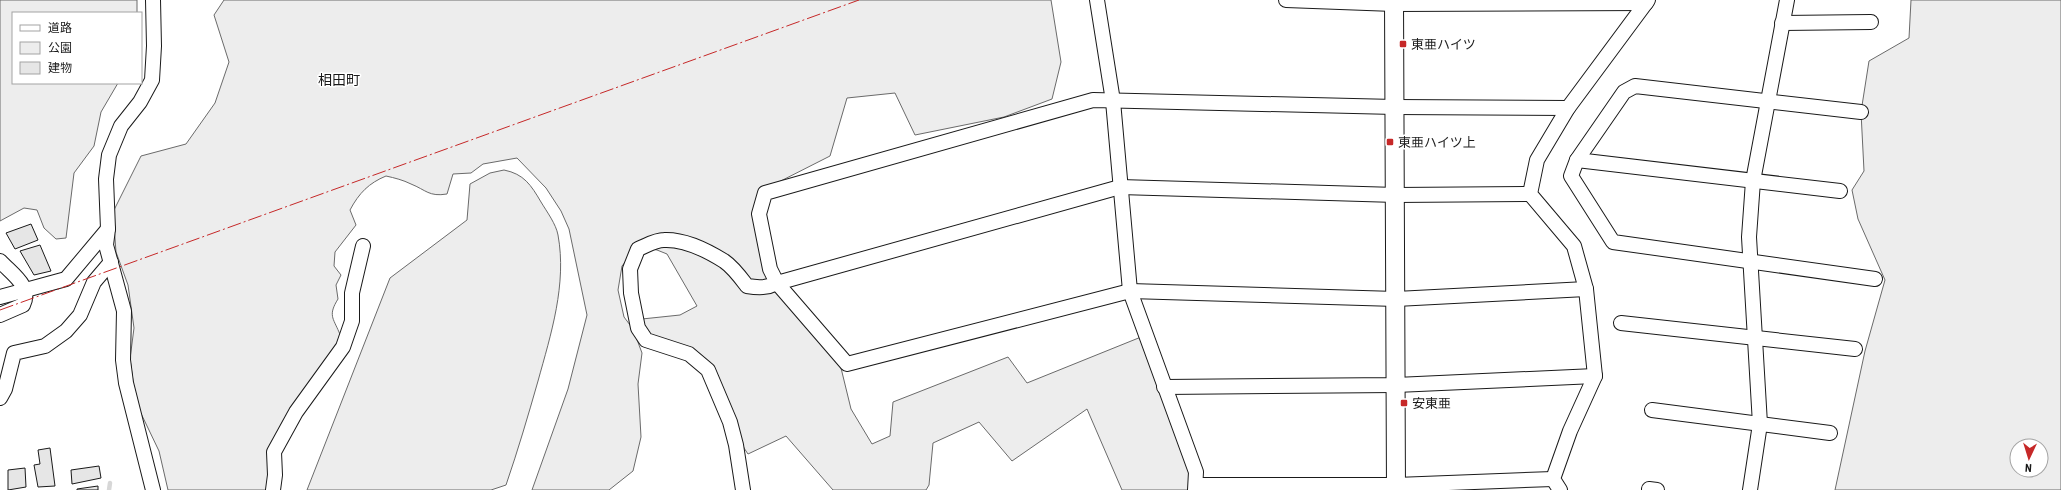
<svg xmlns="http://www.w3.org/2000/svg" width="2061" height="490" font-family="'Roboto Condensed','Noto Sans JP',sans-serif">
<style>
.green{fill:#ededed;stroke:#6a6a6a;fill-rule:evenodd}
.lines{fill:none;stroke-linecap:round;stroke-linejoin:round}
.stream{stroke:#d7d7d7;stroke-width:4.5}
.building{fill:#e6e6e6;stroke:#1a1a1a}
.minor-casing{stroke:#1a1a1a;stroke-width:16}
.tertiary-casing{stroke:#1a1a1a;stroke-width:20}
.minor{stroke:#fff;stroke-width:14}
.tertiary{stroke:#fff;stroke-width:18}
.power{stroke:#c62828;stroke-width:1;stroke-dasharray:14 3 2 3;stroke-linecap:butt}
.poi-dot{fill:#c62828;stroke:#fff;stroke-width:1.5}
.labels{text-anchor:middle;stroke-width:3;stroke-linejoin:round;paint-order:stroke}
.poi-label{font-size:13px;fill:#1a1a1a;stroke:#fff;text-anchor:start}
.neighbourhood-label{font-size:14px;fill:#1a1a1a;stroke:#fff}
</style>
<rect width="100%" height="100%" fill="#fff"/>
<g class="green">
<path d="M0 0H137V13H13V83H118L101 112 94 146 74 173 66 238 56 239 44 228 37 210 24 208 0 221Z"/>
<path d="M224 0H1051L1061 62 1052 99 1004 117 915 135 895 93 847 98 830 156 761 191 764 269 841 368 851 409 872 444 890 436 893 402 1008 357 1027 383 1146 335 1195 490H1122L1087 409 1012 461 979 422 933 443 929 485 926 490H833L786 436 748 454 744 448 714 368 646 333 642 319 680 315 697 306 667 254 657 250 643 247 632 254 622 266 618 290 624 317 633 329 642 353 638 384 641 437 633 471 609 490H532L568 389 587 315 569 229 561 211 546 188 517 158 483 164 471 173 453 174 447 194C429 197 426 190 411 184 403 180 395 178 386 176 369 183 359 193 350 210L356 225 335 252 334 266 341 275 336 285 338 299C328 315 333 318 339 332 341 336 340 341 339 345L293 409 267 490H168L159 451 136 403 130 359 134 328 128 285 116 252 113 212 141 156 186 144 215 103 229 62 214 15Z"/>
<path d="M1911 0H2061V490H1835L1865 351 1885 280 1858 219 1852 190 1864 171 1861 112 1869 61 1909 38ZM2017 446H2041V470H2017Z"/>
<path d="M504 170C524 174 531 185 541 202 547 212 556 224 558 235 567 284 551 334 538 381 528 416 518 450 506 485L491 490H307L390 278 467 220 470 184 490 173Z"/>
</g>
<g class="lines">
<path class="stream" d="M109 490 110 483"/>
</g>
<g class="building">
<path d="M31 224 38 240 15 249 6 233Z"/>
<path d="M40 245 51 271 34 275 20 251Z"/>
<path d="M50 448 55 486 38 487 34 465 40 464 38 450Z"/>
<path d="M99 466 101 478 72 484 71 470Z"/>
<path d="M25 468 26 487 8 490V470Z"/>
<path d="M98 486V490H77V489Z"/>
</g>
<g class="lines">
<defs>
<g id="minor">
<path d="M153 0 154 46 152 80 140 102 121 126 109 155 106 179 108 229 106 245 124 311 123 360 126 383 153 490"/>
<path d="M1097 0 1113 101 1130 291 1196 472 1195 490"/>
<path d="M1286 0 1394 4 1646 3"/>
<path d="M1782 23 1871 22"/>
<path d="M1568 108 1395 107 1093 100 765 193 759 214 770 269 777 283 847 364 1130 291 1396 299 1586 289"/>
<path d="M1861 112 1635 86 1624 92 1577 160 1571 176 1613 242 1875 279"/>
<path d="M1577 160 1840 191"/>
<path d="M0 261C13 275 32 286 23 305L0 315"/>
<path d="M0 297 66 279 108 229"/>
<path d="M1621 323 1855 349"/>
<path d="M1164 387 1396 385 1595 376"/>
<path d="M0 398 5 389 14 353 45 346 66 331 80 315 94 282 111 262"/>
<path d="M1652 410 1830 433"/>
<path d="M1196 485H1396L1553 479"/>
<path d="M1649 489 1657 490"/>
<path d="M273 490 275 475 274 452 296 412 343 347 352 321V293L363 246"/>
<path d="M743 490 736 445 730 422 708 370 689 354 646 340 638 328 631 293 630 269 638 249C646 246 655 240 664 240 684 239 708 251 724 261 733 267 741 278 747 286 759 288 767 288 777 283L1120 187 1396 195 1530 194"/>
<path d="M1560 490 1553 479 1570 431 1595 376 1586 289 1574 246 1530 194 1537 160 1568 108 1648 0"/>
<path d="M1750 490 1760 424 1749 237 1753 181 1787 0"/>
</g>
<path id="tertiary" d="M1394 0 1396 490"/>
</defs>
<use href="#minor" class="minor-casing"/>
<use href="#tertiary" class="tertiary-casing"/>
<use href="#minor" class="minor"/>
<use href="#tertiary" class="tertiary"/>
<path class="power" d="M0 310 859 0"/>
</g>
<g class="poi-dot">
<rect x="1399" y="40" width="8" height="8" rx="2"/>
<rect x="1386" y="138" width="8" height="8" rx="2"/>
<rect x="1400" y="399" width="8" height="8" rx="2"/>
</g>
<g class="labels">
<g class="poi-label">
<text x="1411" y="49">東亜ハイツ</text>
<text x="1398" y="147">東亜ハイツ上</text>
<text x="1412" y="408">安東亜</text>
</g>
<g class="neighbourhood-label">
<text x="339" y="85">相田町</text>
</g>
</g>
<rect x="12" y="12" width="130" height="72" fill="#ffffff" stroke="#a3a3a3"/>
<rect x="20" y="25" width="20" height="6" fill="#ffffff" stroke="#a3a3a3"/>
<text x="48" y="32" font-size="12" fill="#1a1a1a">道路</text>
<rect x="20" y="42" width="20" height="12" fill="#ededed" stroke="#a3a3a3"/>
<text x="48" y="52" font-size="12" fill="#1a1a1a">公園</text>
<rect x="20" y="62" width="20" height="12" fill="#e6e6e6" stroke="#a3a3a3"/>
<text x="48" y="72" font-size="12" fill="#1a1a1a">建物</text>
<g transform="translate(2029 458) rotate(184)"><circle r="19" fill="#ffffff" stroke="#a3a3a3"/>
<path d="M0-3L7 15L0 10L-7 15Z" fill="#c62828"/>
<text y="-6" font-size="11" font-weight="bold" text-anchor="middle" fill="#1a1a1a">N</text>
</g>
</svg>
